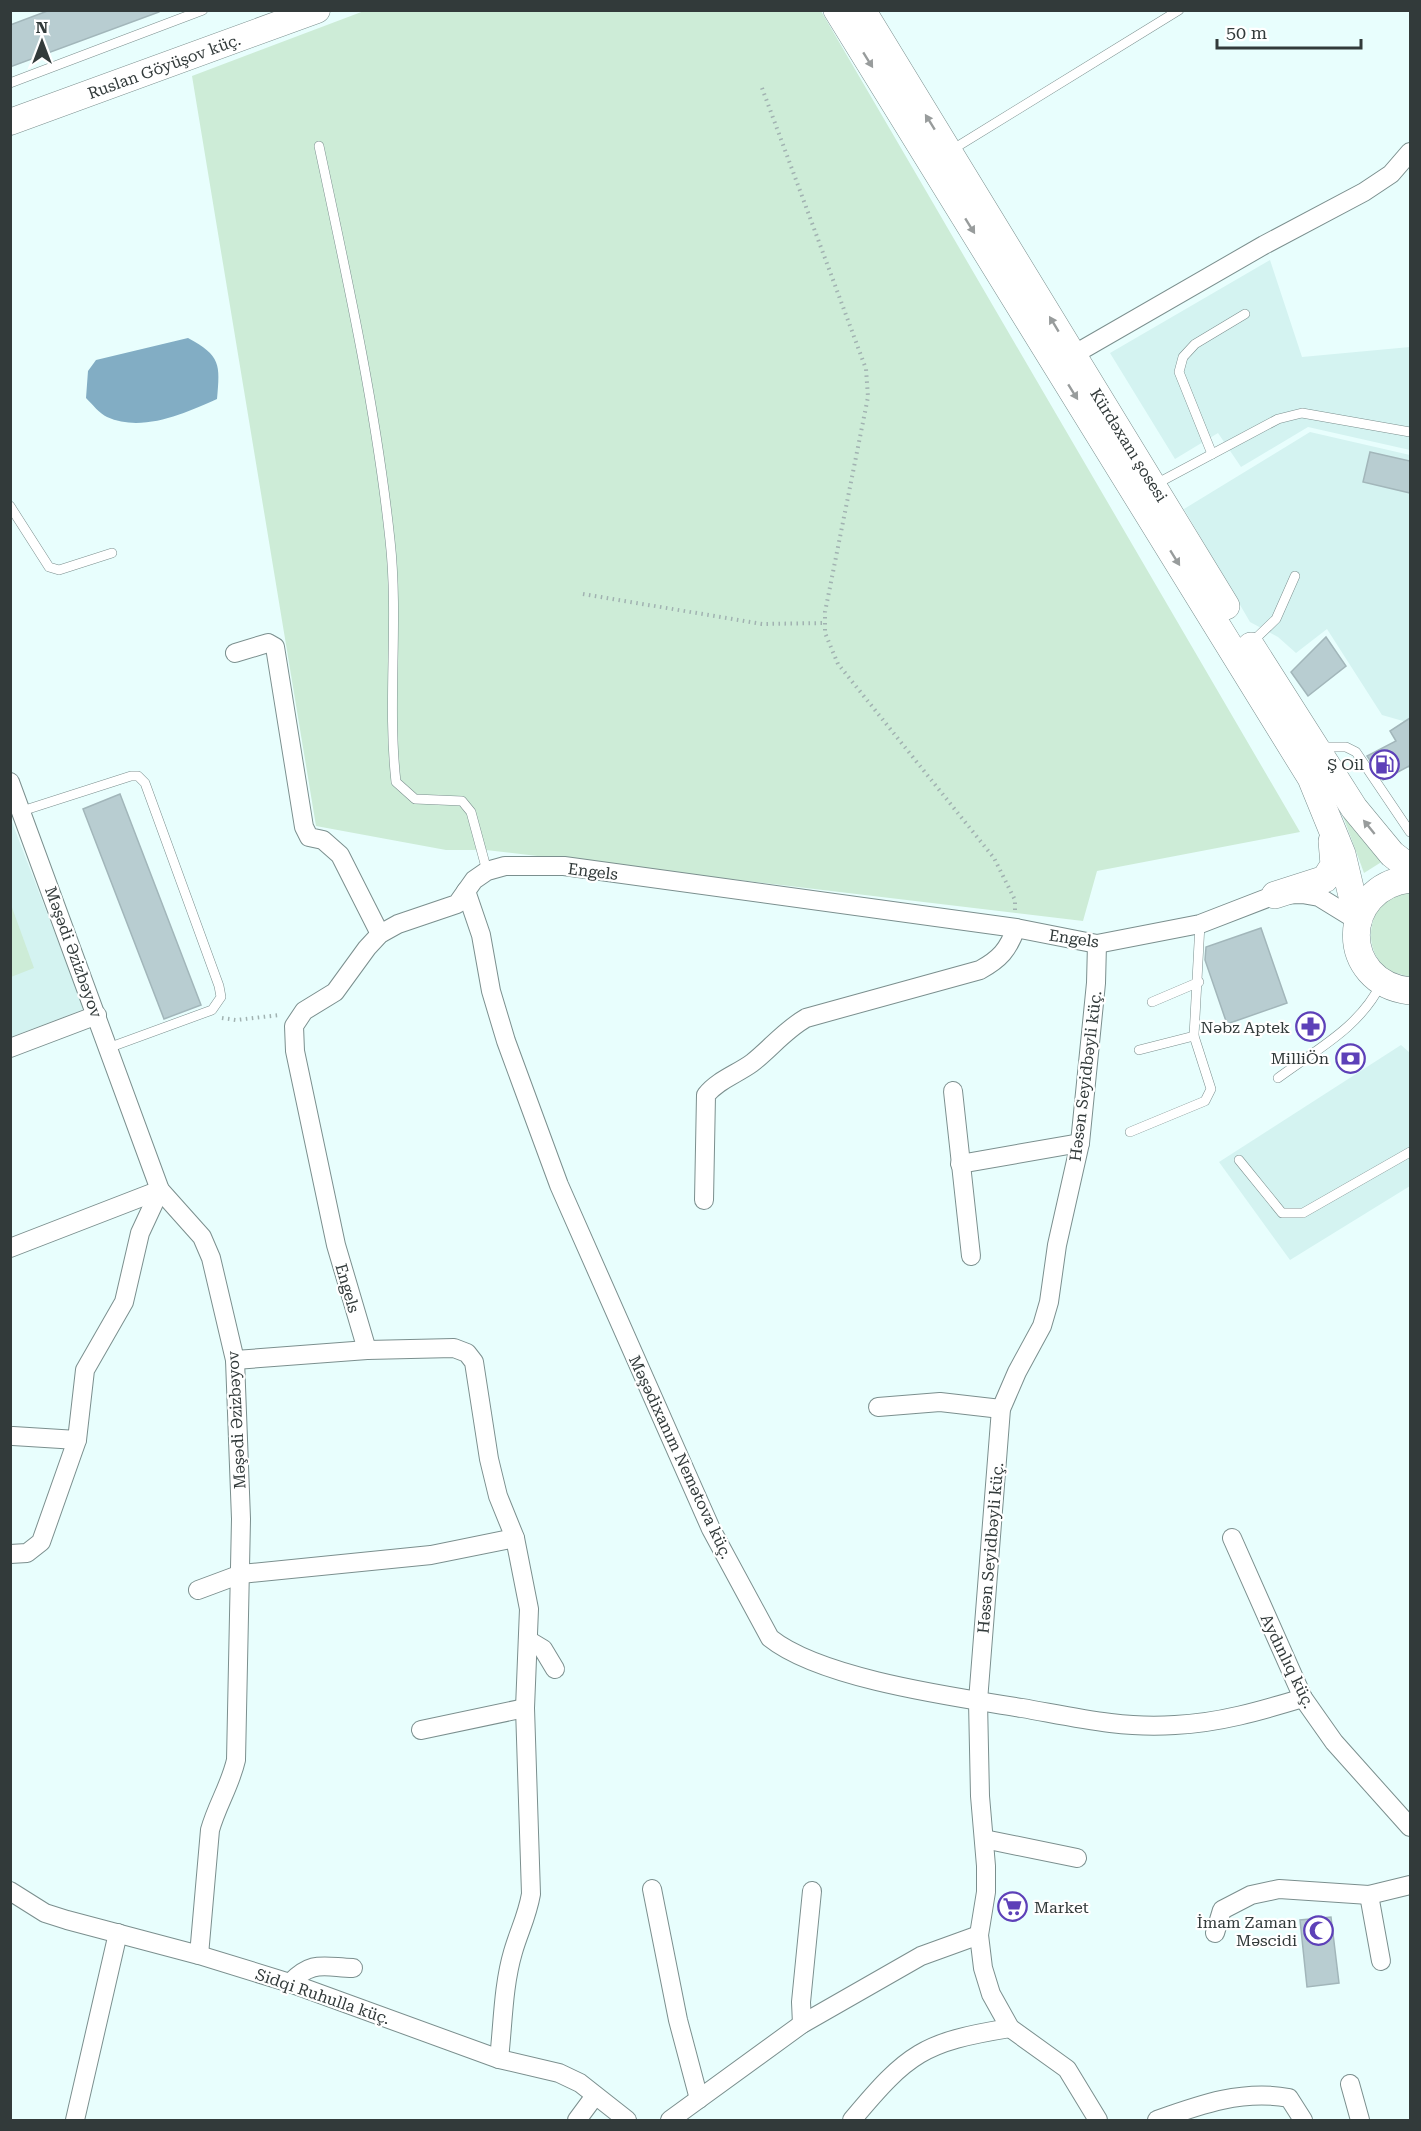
<svg xmlns="http://www.w3.org/2000/svg" width="1421" height="2131" font-family="'Roboto Serif',serif">
<style>
.built{fill:#d4f3f1}
.green{fill:#cdecd7}
.water{fill:#82adc4}
.building{fill:#b8cdd1;stroke:#a2b6ba;stroke-width:1.5}
.lines{fill:none;stroke-linecap:round;stroke-linejoin:round}
.lane-casing{stroke:#7b8f8e;stroke-width:10}
.street-casing{stroke:#7b8f8e;stroke-width:20}
.secondary-casing{stroke:#7b8f8e;stroke-width:27}
.primary-casing{stroke:#7b8f8e;stroke-width:28}
.path{stroke:#a1b2b1;stroke-width:4;stroke-dasharray:1.5 4.5;stroke-linecap:butt}
.lane{stroke:#fff;stroke-width:9}
.street{stroke:#fff;stroke-width:18}
.secondary{stroke:#fff;stroke-width:26}
.primary{stroke:#fff;stroke-width:27}
.oneway{fill:#989c9c}
.labels{text-anchor:middle;stroke-width:4.5;stroke-linejoin:round;paint-order:stroke}
.street-label{font-size:16px;fill:#323a3a;stroke:#fff}
.poi-label{font-size:16px;fill:#323a3a;stroke:#fff;text-anchor:end}
</style>
<rect width="100%" height="100%" fill="#e8fefd"/>
<g class="built">
<path d="M1270 260 1302 357 1410 347V450L1308 427 1241 467 1218 433 1175 459 1110 353Z"/>
<path d="M1310 432 1410 455V723L1382 715 1327 629 1296 653 1278 637 1250 622 1184 509Z"/>
<path d="M10 817 84 1009 11 1037H10Z"/>
<path d="M1401 1045 1410 1053V1186L1290 1260 1219 1162Z"/>
</g>
<g class="green">
<path d="M364 11H821L1300 832 1097 871 1083 921 486 850H446L316 826 192 76Z"/>
<path d="M1337 800 1383 861 1364 873Z"/>
<path d="M1410 891V977C1405 975 1397 974 1392 972 1366 957 1365 922 1384 902 1390 896 1403 894 1410 891Z"/>
<path d="M10 902 34 968 11 977H10Z"/>
</g>
<path class="water" d="M188 338C221 356 220 364 217 399 186 413 142 433 107 417 100 414 92 404 86 398L88 371 96 360Z"/>
<g class="building">
<path d="M50 10H159V12L10 67V25Z"/>
<path d="M1370 452 1410 461V493L1363 482Z"/>
<path d="M1326 637 1346 666 1308 696 1291 672Z"/>
<path d="M1410 718V769L1409 766 1383 780 1367 756 1396 741 1390 731Z"/>
<path d="M120 794 201 1005 164 1019 83 809Z"/>
<path d="M1261 928 1287 1003 1227 1024 1205 960 1206 947Z"/>
<path d="M1331 1917 1339 1983 1307 1987 1300 1920Z"/>
</g>
<g class="lines">
<defs>
<g id="lane">
<path d="M10 83 203 10"/>
<path d="M319 146C347 277 376 408 390 540 399 621 387 702 396 782L415 799 462 801 471 812 487 871"/>
<path d="M950 151 1179 10"/>
<path d="M1212 454 1179 372 1183 357 1195 344 1245 314"/>
<path d="M1156 484 1278 419 1302 413 1410 432"/>
<path d="M10 506 49 567 59 570 112 553"/>
<path d="M1251 643 1276 619 1295 576"/>
<path d="M1321 747H1346L1356 752 1410 832"/>
<path d="M22 811 131 776H138L145 783 219 986 221 997 212 1010 108 1048"/>
<path d="M1152 1002 1199 982"/>
<path d="M1139 1050 1194 1036"/>
<path d="M1278 1078C1317 1049 1359 1028 1381 984"/>
<path d="M1130 1132 1205 1101 1211 1089 1194 1036 1200 924"/>
<path d="M1239 1160 1282 1213H1303L1410 1152"/>
</g>
<g id="street">
<path d="M1073 355 1264 245 1364 192 1391 174 1410 152"/>
<path d="M235 653 268 643 275 647 304 827 309 837 323 840 340 855 380 934"/>
<path d="M10 782 160 1190 202 1237 211 1258 235 1360 241 1519 236 1760C230 1786 217 1805 210 1830L199 1955"/>
<path d="M466 891 481 935 491 991 506 1041 559 1185 711 1529 770 1638C821 1679 955 1697 1022 1708 1073 1717 1122 1729 1175 1725 1219 1723 1260 1711 1303 1698"/>
<path d="M1097 944 1096 983 1080 1143 1057 1245 1049 1302 1042 1326 1017 1372 1001 1409 978 1701 980 1796 986 1866V1892L979 1935 983 1968 991 1994 1010 2028 1067 2069 1098 2120"/>
<path d="M10 1048 97 1015"/>
<path d="M953 1091 971 1256"/>
<path d="M960 1164 1080 1143"/>
<path d="M704 1200 706 1095C718 1080 737 1074 752 1063 771 1048 785 1030 806 1018L980 970C1000 959 1008 950 1016 928"/>
<path d="M10 1248 160 1190"/>
<path d="M367 1350 336 1245 295 1051 294 1026 304 1011 335 992 367 948 380 934 398 924 457 904 474 880 487 871 505 866H564L1016 928 1097 944 1200 924 1275 895 1302 894 1319 897 1358 921"/>
<path d="M235 1360 367 1350 454 1348 467 1353 474 1362 489 1459 498 1496 515 1538 529 1609 525 1708 531 1894C527 1917 519 1931 513 1952 503 1986 503 2024 499 2059"/>
<path d="M878 1407 940 1402 1001 1409"/>
<path d="M13 1436 77 1440"/>
<path d="M1232 1538 1303 1698 1334 1742 1410 1827"/>
<path d="M10 1554 27 1553 41 1542 77 1440 85 1370 124 1302 140 1233 160 1190"/>
<path d="M198 1590 241 1574 431 1555 515 1538"/>
<path d="M528 1640 543 1649 555 1669"/>
<path d="M421 1730 525 1708"/>
<path d="M984 1839 1077 1858"/>
<path d="M652 1889 678 2020 699 2099"/>
<path d="M10 1891 45 1913 67 1920 199 1955 290 1983 499 2059 559 2073 580 2083 627 2120"/>
<path d="M1369 1895 1381 1961"/>
<path d="M1215 1933 1222 1910 1251 1895 1279 1889 1369 1895 1410 1885"/>
<path d="M290 1983C312 1960 323 1967 353 1968"/>
<path d="M802 2024 801 2002 812 1891"/>
<path d="M1350 2084 1360 2120"/>
<path d="M75 2120 118 1933"/>
<path d="M577 2120 594 2097"/>
<path d="M670 2120 802 2024 921 1956 979 1935"/>
<path d="M852 2120C908 2053 923 2042 1010 2028"/>
<path d="M1157 2120C1199 2105 1243 2089 1289 2098L1303 2120"/>
</g>
<path id="secondary" d="M10 122 317 10"/>
<g id="primary">
<path d="M837 10 1311 778 1342 854 1358 921"/>
<path d="M862 10 1226 606"/>
<path d="M1251 646 1354 808 1392 854 1410 868"/>
<path d="M1410 879C1339 887 1338 983 1410 991"/>
<path d="M1275 895 1325 879 1334 865 1332 841"/>
</g>
</defs>
<use href="#lane" class="lane-casing"/>
<use href="#street" class="street-casing"/>
<use href="#secondary" class="secondary-casing"/>
<use href="#primary" class="primary-casing"/>
<g class="path">
<path d="M762 88 866 369 868 397 825 612V633L838 664 994 858 1015 900V910"/>
<path d="M583 594 762 624 825 623"/>
<path d="M222 1018 236 1020 280 1015"/>
</g>
<use href="#lane" class="lane"/>
<use href="#street" class="street"/>
<use href="#secondary" class="secondary"/>
<use href="#primary" class="primary"/>
</g>
<defs><path id="oneway-solid" d="M-6-.8H1V-3.2L6.5 0L1 3.2V.8H-6Z" transform="scale(1.5)"/></defs>
<g class="oneway">
<use href="#oneway-solid" transform="translate(868 60) rotate(58)"/>
<use href="#oneway-solid" transform="translate(930 122) rotate(-122)"/>
<use href="#oneway-solid" transform="translate(970 226) rotate(58)"/>
<use href="#oneway-solid" transform="translate(1054 324) rotate(-121)"/>
<use href="#oneway-solid" transform="translate(1073 392) rotate(58)"/>
<use href="#oneway-solid" transform="translate(1175 558) rotate(58)"/>
<use href="#oneway-solid" transform="translate(1369 827) rotate(-129)"/>
</g>
<defs>
<symbol id="fuel-ring" viewBox="-11 -11 22 22"><circle r="9.5" fill="#fff" stroke="#5d40b8" stroke-width="1.5"/><path d="M-5.5-6h7V0h2V4h1.3V-2.5L3-4.5l.8-.8L6-3V5H2.5V1h-1V6h-7ZM-4.2-4.7v3.2H.2V-4.7Z" fill="#5d40b8"/></symbol>
<symbol id="pharmacy-ring" viewBox="-11 -11 22 22"><circle r="9.5" fill="#fff" stroke="#5d40b8" stroke-width="1.5"/><path d="M-2-6h4v4h4v4h-4v4h-4v-4h-4v-4h4Z" fill="#5d40b8"/></symbol>
<symbol id="bank-ring" viewBox="-11 -11 22 22"><circle r="9.5" fill="#fff" stroke="#5d40b8" stroke-width="1.5"/><path d="M-6-4H6V4H-6ZM0-2.3a2.3 2.3 0 1 0 0 4.6a2.3 2.3 0 1 0 0-4.6Z" fill="#5d40b8"/></symbol>
<symbol id="supermarket-ring" viewBox="-11 -11 22 22"><circle r="9.5" fill="#fff" stroke="#5d40b8" stroke-width="1.5"/><path d="M-6-5.5h2.5l.6 2H6L4.5 2H-2.5L-4.4-4H-6ZM-1.5 3.2a1.3 1.3 0 1 0 .1 0ZM3 3.2a1.3 1.3 0 1 0 .1 0Z" fill="#5d40b8"/></symbol>
<symbol id="mosque-ring" viewBox="-11 -11 22 22"><circle r="9.5" fill="#fff" stroke="#5d40b8" stroke-width="1.5"/><path d="M3.5-4.9A6 6 0 1 0 3.5 4.9A5 5 0 1 1 3.5-4.9Z" fill="#5d40b8"/></symbol>
</defs>
<g fill-rule="evenodd">
<use href="#fuel-ring" x="1368" y="748" width="33" height="33"/>
<use href="#pharmacy-ring" x="1294" y="1010" width="33" height="33"/>
<use href="#bank-ring" x="1334" y="1042" width="33" height="33"/>
<use href="#supermarket-ring" x="996" y="1890" width="33" height="33"/>
<use href="#mosque-ring" x="1302" y="1914" width="33" height="33"/>
</g>
<g class="labels">
<g class="street-label">
<text transform="translate(164 66) rotate(-20)" y="6">Ruslan Göyüşov küç.</text>
<text transform="translate(1129 445) rotate(58)" y="6">Kürdəxanı şosesi</text>
<text transform="translate(593 871) rotate(7)" y="6">Engels</text>
<text transform="translate(1074 938) rotate(8)" y="6">Engels</text>
<text transform="translate(74 952) rotate(70)" y="6">Məşədi Əzizbəyov</text>
<text transform="translate(1085 1076) rotate(-83)" y="6">Həsən Seyidbəyli küç.</text>
<text transform="translate(348 1288) rotate(74)" y="6">Engels</text>
<text transform="translate(236 1420) rotate(-93)" y="6">Məşədi Əzizbəyov</text>
<text transform="translate(681 1457) rotate(65)" y="6">Məşədixanım Nemətova küç.</text>
<text transform="translate(990 1548) rotate(-85)" y="6">Həsən Seyidbəyli küç.</text>
<text transform="translate(1288 1661) rotate(64)" y="6">Aydınlıq küç.</text>
<text transform="translate(323 1996) rotate(19)" y="6">Sidqi Ruhulla küç.</text>
</g>
<g class="poi-label">
<text x="1364" y="770">Ş Oil</text>
<text x="1290" y="1033">Nəbz Aptek</text>
<text x="1329" y="1064">MilliÖn</text>
<text x="1034" y="1913" text-anchor="start">Market</text>
<text x="1297" y="1928">İmam Zaman<tspan x="1297" dy="18">Məscidi</tspan></text>
</g>
</g>
<rect width="1421" height="2131" fill="none" stroke="#323a3a" stroke-width="24"/>
<g transform="translate(42 42)" stroke="#ffffff" stroke-width="4.5" paint-order="stroke">
<path d="M0-4.5L10 22L0 15L-10 22Z" fill="#323a3a"/>
<text y="-9" font-size="16" font-weight="bold" text-anchor="middle" fill="#323a3a">N</text>
</g>
<path d="M1217 39v9h144v-9" fill="none" stroke="#323a3a" stroke-width="3"/>
<text x="1226" y="39" font-size="18" fill="#323a3a" stroke="#ffffff" stroke-width="4.5" paint-order="stroke">50 m</text>
</svg>
